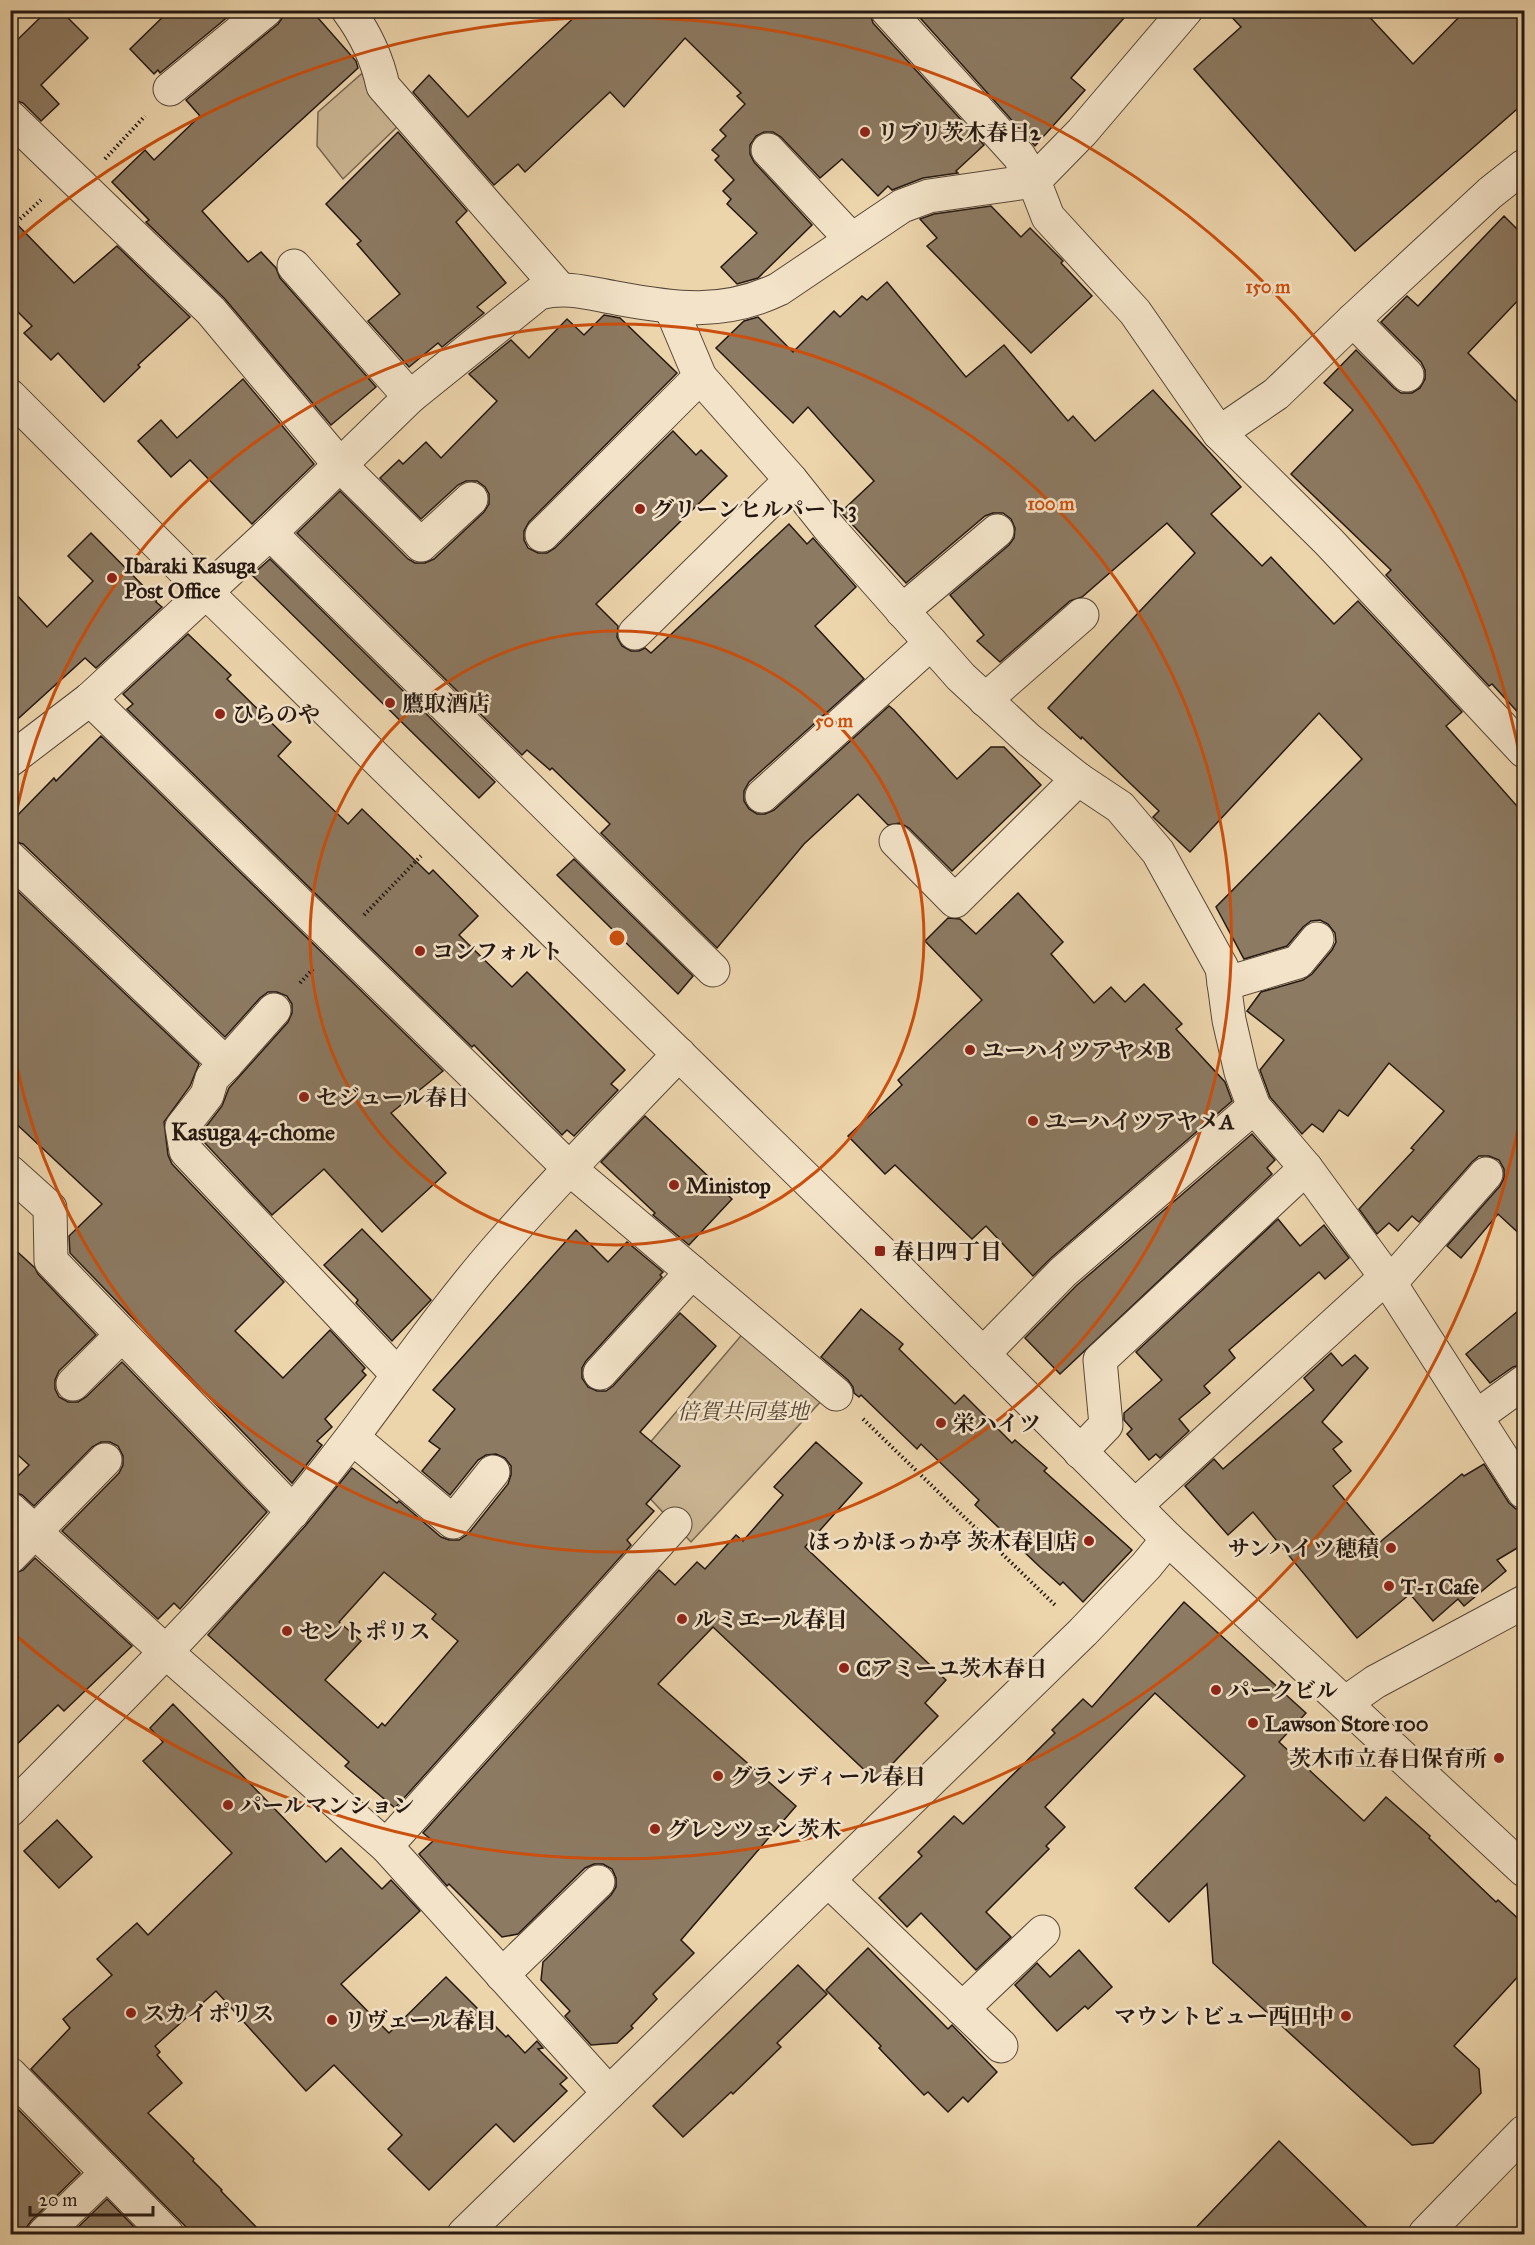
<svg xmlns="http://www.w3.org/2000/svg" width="1535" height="2245" font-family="'IM FELL Great Primer','Noto Serif JP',serif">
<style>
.green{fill:#cab491;stroke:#786652;stroke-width:1.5}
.building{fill:#8c7a62;stroke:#251812;stroke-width:1.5;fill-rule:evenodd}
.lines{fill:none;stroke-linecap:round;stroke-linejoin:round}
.minor-casing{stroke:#574738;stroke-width:35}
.path{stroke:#251812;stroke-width:4;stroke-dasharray:1.5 3;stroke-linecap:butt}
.minor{stroke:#f3e3c8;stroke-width:33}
.ring{fill:none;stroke:#cb4f0d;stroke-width:3}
.poi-dot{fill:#8f2418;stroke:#f3e3c8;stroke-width:2}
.labels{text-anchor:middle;stroke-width:5;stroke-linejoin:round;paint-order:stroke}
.poi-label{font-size:22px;font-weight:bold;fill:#251812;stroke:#f3e3c8;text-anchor:start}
.park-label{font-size:22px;font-style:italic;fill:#574738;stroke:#f3e3c8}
.neighbourhood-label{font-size:24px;font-weight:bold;fill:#251812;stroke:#f3e3c8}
.centre{fill:#cb4f0d;stroke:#f3e3c8;stroke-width:3}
.ring-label{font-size:18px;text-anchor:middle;font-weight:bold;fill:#cb4f0d;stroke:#f3e3c8;stroke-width:5;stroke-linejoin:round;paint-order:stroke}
</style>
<rect width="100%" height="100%" fill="#ecd4ab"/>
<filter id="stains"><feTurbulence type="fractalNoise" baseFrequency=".00333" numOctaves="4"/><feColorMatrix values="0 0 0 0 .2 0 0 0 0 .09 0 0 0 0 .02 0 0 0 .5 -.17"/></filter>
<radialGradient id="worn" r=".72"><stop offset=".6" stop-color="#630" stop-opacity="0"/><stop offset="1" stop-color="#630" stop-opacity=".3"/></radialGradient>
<g class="green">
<path d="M367 69 400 124 343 179 317 146 318 112Z"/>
<path d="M745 1331 824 1398 691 1542 625 1472Z"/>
</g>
<g class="building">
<path d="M48 10H60L88 38 41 85 59 104 41 121 23 103 10 99V47Z"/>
<path d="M170 10H236L160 73 158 70 154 74 130 49Z"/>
<path d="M284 10H311L356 61 358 68 202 211 248 262 261 252 276 268 280 278 376 387 331 425 225 299 146 222 149 220 112 182 145 150 154 160 200 116 186 100 278 24 283 17Z"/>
<path d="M582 10H869L873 23 984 145 956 171 958 173 923 178 892 190 888 186 878 196 842 159 820 178 781 137 773 132H764L756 136 750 145V154L754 162 812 225 758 278 737 284 721 267 757 233 727 204 731 199 723 191 734 180 715 160 719 156 712 150 726 136 720 130 745 104 737 96 741 93 685 38 624 107 610 92 525 172 518 164 494 185 413 92 429 75 468 117Z"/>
<path d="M913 10H1131L1071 78 1085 90 1035 146Z"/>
<path d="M1225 10H1363L1413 64 1466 10H1524V103L1355 251 1194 69 1241 27Z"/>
<path d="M398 132 467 211 456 222 506 283 477 307 484 313 442 347 438 343 409 367 368 321 400 294 357 244 361 241 326 204Z"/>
<path d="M991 206 1021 237 1030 228 1063 261 1061 263 1092 296 1031 353 927 246 937 238 920 219 934 214Z"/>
<path d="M1504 216 1524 236V294L1468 353 1524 409V719L1492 684 1489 686 1386 575 1391 570 1291 474 1353 410 1324 383 1356 350 1394 388 1401 393H1412L1420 388 1425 379V370L1421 362 1381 322 1407 296 1418 306Z"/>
<path d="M10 217 74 283 117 246 190 317 138 365 140 367 104 402 58 353 51 360 24 333 32 326 10 304Z"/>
<path d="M887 282 966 377 1004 345 1068 421 1073 416 1095 441 1153 390 1241 487 1211 514 1262 566 1271 557 1334 624 1358 601 1462 712 1446 726 1524 814V1238L1498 1214 1461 1258 1447 1246 1500 1186 1504 1178V1169L1499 1160 1489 1156H1479L1472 1162 1419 1222 1412 1216 1398 1231 1389 1223 1377 1234 1359 1209 1414 1150 1411 1148 1444 1111 1389 1063 1348 1116 1339 1110 1323 1132 1312 1124 1302 1134 1270 1097 1260 1070 1284 1040 1247 1011 1261 992 1303 980 1312 974 1332 950 1336 942 1335 933 1328 924 1320 920 1311 921 1303 927 1287 946 1244 959 1216 907 1362 759 1319 713 1190 852 1153 817 1159 811 1082 737 1081 739 1048 708 1195 553 1167 523 1082 597 1070 601 1000 662 977 641 984 635 950 595 1009 545 1014 538 1015 528 1011 519 1003 513H993L985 516 906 583 841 512 874 481 808 407 793 423 716 348 744 321 758 317 793 352 834 311 840 317 862 296 867 300Z"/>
<path d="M604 315 620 318 677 373 529 522 524 531V540L528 548 538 553H547L555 548 673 431 696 455 701 450 727 476 596 604 618 626 617 637 622 646 631 651H639L645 648 651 653 789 524 807 544 813 538 856 587 815 626 864 679 749 782 744 791V801L749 809 757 814H765L774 810 889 706 894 710 957 779 991 747H1004L1041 785 952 871 909 828 900 823 888 825 858 794 804 844 717 948 601 833 610 824 552 768 550 770 527 750 522 755 297 533 340 491 408 559 415 563H425L434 559 484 512 489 504V494L485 487 477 481H466L458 485 421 519 380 478 399 460 403 464 426 442 441 458 497 401 469 374 511 340 529 358 567 319 584 335Z"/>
<path d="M243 379 314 464 252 524 190 460 171 477 138 441 161 420 177 438Z"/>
<path d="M91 533 157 600 156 602 162 607 96 668 85 658 10 726V588L47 627 93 581 68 556Z"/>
<path d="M270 559 495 782 479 798 252 575Z"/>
<path d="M188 634 231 675 227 679 291 742 278 756 348 824 362 809 429 874 433 870 478 916 459 935 512 987 527 972 625 1070 611 1084 618 1090 574 1136 567 1130 562 1135 474 1045 472 1047 127 709 133 704 123 694Z"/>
<path d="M101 736 443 1071 391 1113 446 1173 382 1232 324 1169 272 1215 204 1142 202 1132 222 1106 229 1088 288 1022 292 1013V1004L287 996 277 992H268L260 998 225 1037 23 844 10 840V823L54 778 56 781Z"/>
<path d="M574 859 693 976 678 994 557 875Z"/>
<path d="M10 884 199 1064 190 1086 164 1122 168 1155 172 1164 284 1282 235 1331 283 1378 330 1330 365 1368 362 1371 366 1375 325 1419 332 1427 317 1441 322 1445 292 1483 70 1253 69 1236 102 1204 10 1118Z"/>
<path d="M1018 893 1063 942 1051 954 1094 1003 1111 987 1125 1002 1144 984 1182 1024 1176 1029 1225 1082 1232 1101 1051 1258 1033 1276 986 1226 972 1239 895 1165 885 1174 848 1136 902 1085 898 1080 982 1000 925 941 948 918 960 919 976 934Z"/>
<path d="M645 1116 732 1199 689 1245 653 1215 655 1213 601 1162Z"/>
<path d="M1252 1134 1275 1160 1267 1168 1272 1174 1060 1374 1025 1338 1076 1286Z"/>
<path d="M1278 1219 1300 1246 1324 1225 1349 1258 1325 1279 1319 1272 1229 1350 1235 1358 1204 1386 1210 1393 1179 1419 1189 1431 1160 1458 1156 1454 1149 1460 1127 1434 1132 1429 1124 1420V1413L1162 1380 1136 1352Z"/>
<path d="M362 1229 431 1300 392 1341 356 1303 358 1300 324 1265Z"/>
<path d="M576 1230 608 1262 627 1242 663 1272 660 1275 662 1277 586 1361 582 1368V1378L588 1387 597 1391H606L613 1386 680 1313 716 1346 640 1432 680 1466 646 1504 654 1511 627 1540 631 1545 395 1808 345 1766 349 1762 208 1635 306 1525 352 1468 397 1503 399 1501 441 1537 449 1540H459L468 1534 508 1484 511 1475V1466L505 1458 496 1454 486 1455 478 1460 450 1495 422 1471 440 1449 429 1441 455 1409 433 1390ZM384 1572 436 1614 432 1619 458 1641 385 1726 382 1723 378 1728 325 1680 361 1641 339 1622Z"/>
<path d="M10 1245 35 1268 38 1274 96 1335 59 1371 55 1380V1389L59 1397 68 1402H78L86 1397 122 1362 267 1512 180 1609 174 1603 158 1619 62 1531 119 1473 123 1465V1456L118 1446 110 1442H101L92 1447 34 1506 22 1495 10 1491V1484L29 1465 10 1448Z"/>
<path d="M1524 1306V1364L1513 1367 1490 1383 1466 1354Z"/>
<path d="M861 1309 903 1344 899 1349 955 1404 964 1395 1012 1443 1015 1440 1047 1468 1044 1471 1132 1550 1083 1602 1063 1582 1060 1585 1040 1567 975 1505 979 1500 921 1444 917 1449 861 1395 859 1397 854 1393 853 1387 848 1380 821 1357Z"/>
<path d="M1331 1353 1342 1366 1355 1355 1368 1368 1322 1422 1342 1442 1333 1449 1351 1471 1333 1486 1380 1542 1462 1474 1464 1476 1484 1464 1509 1503 1516 1509 1524 1511V1544L1497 1560 1506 1571 1464 1606 1458 1599 1433 1621 1410 1594 1357 1638 1253 1512 1228 1535 1185 1486 1214 1459 1223 1469 1314 1390 1304 1378Z"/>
<path d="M816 1442 862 1483 805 1547 946 1680 925 1703 938 1716 876 1781 713 1627 658 1684 796 1806 681 1940 694 1953 653 1994 657 1999 631 2026 633 2028 617 2043 591 2045 565 2016 570 2011 541 1980 543 1962 611 1895 616 1887V1878L612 1869 603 1864H594L585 1868 518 1934 502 1937 449 1884 447 1886 419 1854 433 1841 423 1833 659 1570 675 1585 697 1562 705 1569 736 1535 743 1541 783 1495 774 1487Z"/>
<path d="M35 1558 132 1646 64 1711 58 1705 10 1751V1684L18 1677 10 1661V1575L23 1570Z"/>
<path d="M1184 1602 1306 1713 1279 1742 1364 1821 1386 1797 1430 1836 1429 1838 1496 1902 1498 1900 1524 1924V1970L1454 2046 1479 2069 1481 2093 1433 2143 1412 2145 1213 1963 1207 1884 1169 1922 1135 1888 1245 1776 1155 1693 1045 1807 1065 1827 1046 1846 1049 1849 986 1912 1011 1937 976 1970 921 1913 907 1927 879 1898 922 1856 918 1852 954 1816 963 1824 1055 1733 1052 1730 1083 1699 1092 1707Z"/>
<path d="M173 1704 326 1862 341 1848 382 1889 391 1880 420 1911 341 1984 389 2033 446 1977 506 2037 508 2035 525 2053 537 2041 543 2048 538 2049 567 2078 560 2084 567 2091 514 2142 496 2124 429 2190 388 2149 402 2135 334 2065 306 2091 216 1991 155 2046 160 2052 157 2055 182 2083 148 2113 194 2159 193 2161 222 2190 221 2191 264 2235H194L31 2069 70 2028 63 2019 112 1975 97 1959 137 1923 148 1935 232 1853 143 1761 163 1742 150 1728Z"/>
<path d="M57 1820 92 1857 59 1888 24 1851Z"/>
<path d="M868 1948 948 2029 952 2025 997 2072 968 2102 963 2097 948 2112 928 2092 924 2095 879 2048 881 2046 826 1990Z"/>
<path d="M1079 1950 1112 1987 1088 2009 1085 2006 1057 2031 1015 1985 1037 1963 1050 1977Z"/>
<path d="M798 1965 827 1994 777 2043 781 2047 733 2094 731 2092 683 2137 653 2106Z"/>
<path d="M10 2101 80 2173 31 2221 26 2228V2235H10Z"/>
<path d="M1279 2141 1375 2235H1189Z"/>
<path d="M107 2199 137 2230 132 2235H70Z"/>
</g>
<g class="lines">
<defs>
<g id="minor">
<path d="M348 10C365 33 377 58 383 86L559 288"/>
<path d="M887 10 1019 156 1034 181 1048 217 1135 312 1219 433 1329 542 1524 751"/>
<path d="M170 89 266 10"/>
<path d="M10 117 211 311 340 465 421 545 471 499"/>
<path d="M768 150 851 239"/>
<path d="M294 266 410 397"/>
<path d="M671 308 700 377 791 480 830 529 961 677 1029 740 1078 779 1120 807 1158 852 1222 968 1229 1020 1241 1072 1254 1107 1306 1168 1386 1277 1524 1492"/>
<path d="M1353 320 1407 375"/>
<path d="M10 396 205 591 880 1251 1168 1539 1524 1870"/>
<path d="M1219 433 1276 394 1353 320 1490 193 1524 166"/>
<path d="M270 533 713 970"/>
<path d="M542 535 700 377"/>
<path d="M902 611 997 531"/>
<path d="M635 633 791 480"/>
<path d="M90 699 570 1169 836 1394"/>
<path d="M985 700 1082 615"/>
<path d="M10 760 90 699 270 533 410 397 539 293C567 286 588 293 616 298 675 309 723 316 779 289L902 206 929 196 1034 181 1082 132 1186 10"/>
<path d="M762 796 931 643"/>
<path d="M896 841 955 901 1078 779"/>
<path d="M10 858 226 1064 212 1078 207 1095 182 1127 186 1151 398 1375"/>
<path d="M1224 984 1298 962 1317 939"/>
<path d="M226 1064 274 1010"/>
<path d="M10 1172 50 1208 51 1261 293 1512"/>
<path d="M1390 1283 1486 1174"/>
<path d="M983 1354 1063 1272 1254 1107"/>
<path d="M600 1373 692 1272"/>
<path d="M73 1384 122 1335"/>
<path d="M1476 1417 1524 1382"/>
<path d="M353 1438 453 1522 493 1472"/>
<path d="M1080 1452 1106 1425 1100 1360 1306 1168"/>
<path d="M1135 1506 1386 1277"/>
<path d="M10 1509 166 1652 386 1846 609 2093"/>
<path d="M10 1557 105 1460"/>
<path d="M1345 1703 1375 1682 1524 1602"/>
<path d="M10 1810C107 1712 205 1616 293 1511 367 1425 427 1328 502 1243 558 1178 620 1116 679 1054"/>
<path d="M386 1846 675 1524"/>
<path d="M828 1880 1001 2046"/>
<path d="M502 1975 598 1882"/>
<path d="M962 2009 1043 1932"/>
<path d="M10 2074 167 2234"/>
<path d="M44 2234 107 2173"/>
<path d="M464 2234 1083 1632 1146 1566 1168 1539"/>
<path d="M1425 2234 1524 2132"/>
</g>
</defs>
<use href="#minor" class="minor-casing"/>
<g class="path">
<path d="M105 159 145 116"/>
<path d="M10 228 41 200"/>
<path d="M364 915 421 856"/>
<path d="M300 983 313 969"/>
<path d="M863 1419 1056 1606"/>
</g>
<use href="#minor" class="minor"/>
</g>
<g class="ring">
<circle cx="617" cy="938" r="307"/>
<path d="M11 842A614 614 0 1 1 11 1034"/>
<path d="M1524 1098A921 921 0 0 1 13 1633M13 243A921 921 0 0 1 1524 778"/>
</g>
<g class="poi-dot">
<circle cx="865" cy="132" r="6"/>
<circle cx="640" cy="509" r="6"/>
<circle cx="112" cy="578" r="6"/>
<circle cx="390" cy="703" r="6"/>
<circle cx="220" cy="714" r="6"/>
<circle cx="420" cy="951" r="6"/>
<circle cx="970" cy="1050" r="6"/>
<circle cx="304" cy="1097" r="6"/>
<circle cx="1033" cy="1121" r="6"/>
<circle cx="674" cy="1185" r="6"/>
<rect x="874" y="1245" width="12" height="12" rx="3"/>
<circle cx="941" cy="1423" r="6"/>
<circle cx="1089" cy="1541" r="6"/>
<circle cx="1391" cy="1548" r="6"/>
<circle cx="1389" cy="1586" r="6"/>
<circle cx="682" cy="1619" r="6"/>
<circle cx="287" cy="1631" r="6"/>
<circle cx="844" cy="1668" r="6"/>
<circle cx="1216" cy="1690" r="6"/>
<circle cx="1253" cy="1723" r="6"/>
<circle cx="1499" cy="1758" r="6"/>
<circle cx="718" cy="1776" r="6"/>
<circle cx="228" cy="1805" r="6"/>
<circle cx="655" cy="1829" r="6"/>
<circle cx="131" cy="2013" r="6"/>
<circle cx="1346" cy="2016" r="6"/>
<circle cx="332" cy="2020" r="6"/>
</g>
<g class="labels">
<g class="poi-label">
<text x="877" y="140">リブリ茨木春日2</text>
<text x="652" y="517">グリーンヒルパート3</text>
<text x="124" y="573">Ibaraki Kasuga<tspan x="124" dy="25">Post Office</tspan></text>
<text x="402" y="711">鷹取酒店</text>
<text x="232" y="722">ひらのや</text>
<text x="432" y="959">コンフォルト</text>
<text x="982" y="1058">ユーハイツアヤメB</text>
<text x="316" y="1105">セジュール春日</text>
<text x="1045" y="1129">ユーハイツアヤメA</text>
<text x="686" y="1193">Ministop</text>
<text x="892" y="1259">春日四丁目</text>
<text x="953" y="1431">栄ハイツ</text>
<text x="1077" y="1549" text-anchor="end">ほっかほっか亭 茨木春日店</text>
<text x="1379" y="1556" text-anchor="end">サンハイツ穂積</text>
<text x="1401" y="1594">T-1 Cafe</text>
<text x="694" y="1627">ルミエール春日</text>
<text x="299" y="1639">セントポリス</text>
<text x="856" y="1676">Cアミーユ茨木春日</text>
<text x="1228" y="1698">パークビル</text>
<text x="1265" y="1731">Lawson Store 100</text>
<text x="1487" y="1766" text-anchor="end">茨木市立春日保育所</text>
<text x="730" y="1784">グランディール春日</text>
<text x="240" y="1813">パールマンション</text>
<text x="667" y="1837">グレンツェン茨木</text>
<text x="143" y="2021">スカイポリス</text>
<text x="1334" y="2024" text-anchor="end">マウントビュー西田中</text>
<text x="344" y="2028">リヴェール春日</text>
</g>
<g class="park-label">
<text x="743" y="1419">倍賀共同墓地</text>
</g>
<g class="neighbourhood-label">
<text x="253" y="1140">Kasuga 4-chome</text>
</g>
</g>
<circle cx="617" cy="938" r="9" class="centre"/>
<g class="ring-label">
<text x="1268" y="293">150 m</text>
<text x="1051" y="510">100 m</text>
<text x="834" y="727">50 m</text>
</g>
<rect width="1535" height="2245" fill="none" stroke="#ecd4ab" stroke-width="36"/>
<rect x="12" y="12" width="1511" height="2221" fill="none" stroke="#251812" stroke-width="3"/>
<rect x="18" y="18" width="1499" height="2209" fill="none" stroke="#251812" stroke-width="1.5"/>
<path d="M30 2206v9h123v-9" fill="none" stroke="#251812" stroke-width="3"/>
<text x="39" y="2206" font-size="18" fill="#251812" stroke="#f3e3c8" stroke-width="4.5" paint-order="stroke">20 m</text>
<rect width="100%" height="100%" filter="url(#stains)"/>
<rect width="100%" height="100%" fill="url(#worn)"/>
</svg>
